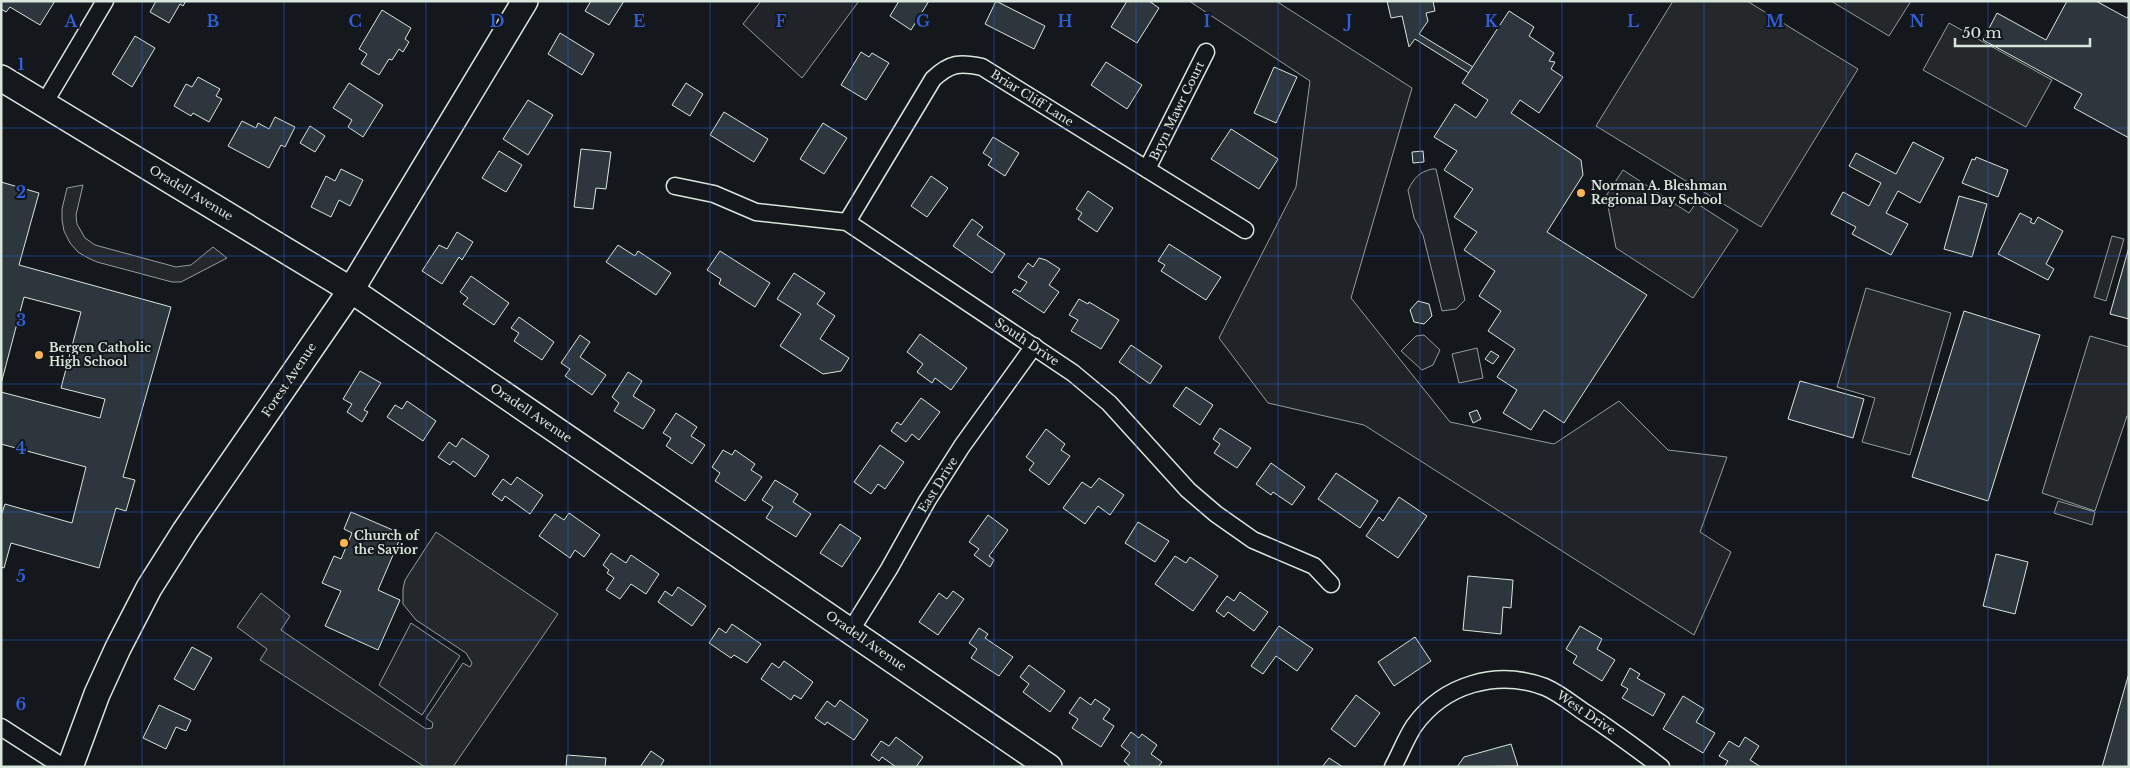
<svg xmlns="http://www.w3.org/2000/svg" width="2130" height="768" font-family="'Libre Baskerville',serif">
<style>
.green{fill:#202428;stroke:#939e99}
.parking{fill:#24282b;stroke:#939e99}
.building{fill:#2c363c;stroke:#d8e6dc}
.lines{fill:none;stroke-linecap:round;stroke-linejoin:round}
.minor-casing{stroke:#d8e6dc;stroke-width:19}
.primary-casing{stroke:#d8e6dc;stroke-width:28}
.minor{stroke:#14181c;stroke-width:16}
.primary{stroke:#14181c;stroke-width:25}
.grid{fill:none;stroke:#305dd8;stroke-width:1;stroke-opacity:0.55}
.poi-dot{fill:#ffb74d;stroke:#14181c;stroke-width:2}
.labels{text-anchor:middle;stroke-width:4;stroke-linejoin:round;paint-order:stroke}
.street-label{font-size:12px;fill:#d8e6dc;stroke:#14181c}
.poi-label{font-size:12px;font-weight:bold;fill:#d8e6dc;stroke:#14181c;text-anchor:start}
.grid-label{font-size:16px;text-anchor:middle;font-weight:bold;fill:#305dd8;stroke:#14181c;stroke-width:4;stroke-linejoin:round;paint-order:stroke}
</style>
<rect width="100%" height="100%" fill="#14181c"/>
<g class="green">
<path d="M761 1H859L802 78 743 24Z"/>
<path d="M1189 1H1276L1412 88 1351 298 1450 422 1554 444 1619 401 1668 450 1727 457 1700 532 1731 552 1694 635 1364 425 1268 403 1219 338 1296 187 1310 81Z"/>
<path d="M1432 169H1436L1465 300 1456 309 1442 311 1423 235 1414 218 1408 190C1414 178 1419 172 1432 169Z"/>
<path d="M1424 335 1440 350 1433 365 1422 370 1401 351 1416 336Z"/>
<path d="M1477 348 1483 378 1459 383 1452 354Z"/>
<path d="M411 623 460 656 422 715 379 685Z"/>
</g>
<g class="parking">
<path d="M1673 1H1747L1858 69 1761 227 1596 126Z"/>
<path d="M1831 1H1911L1889 36Z"/>
<path d="M1949 23 2052 80 2026 127 1923 70Z"/>
<path d="M1623 170 1689 213 1696 203 1738 230 1693 298 1616 248 1606 196Z"/>
<path d="M83 185 76 215 77 224 85 238 95 245 176 267 191 265 213 247 227 258 181 282H172L97 262 88 258 78 252 70 243 64 231 62 220V209L67 188Z"/>
<path d="M2112 236 2124 239 2106 301 2094 297Z"/>
<path d="M1866 288 1951 313 1910 455 1862 442 1875 398 1837 387Z"/>
<path d="M2090 336 2129 347V416H2127L2095 511 2042 493Z"/>
<path d="M2058 501 2095 512 2092 525 2054 513Z"/>
<path d="M436 532 558 614 453 767H425L260 660 267 649 237 627 261 593 290 616 281 630 426 729 432 728 433 723 426 718 463 663 470 667 472 663 466 653 416 620 403 604V589L405 580Z"/>
</g>
<g class="building">
<path d="M1 1H55L40 25 10 7 6 12 1 9Z"/>
<path d="M156 1H186L183 6 180 4 169 23 150 12Z"/>
<path d="M591 1H624L609 25 585 11Z"/>
<path d="M899 1H929L911 30 890 16Z"/>
<path d="M996 1 1045 26 1034 49 985 24Z"/>
<path d="M1127 1H1149L1159 8 1137 43 1111 27Z"/>
<path d="M1387 1H1433L1435 11 1426 13 1428 21 1419 34 1473 67 1469 73 1415 39 1409 47 1402 16 1391 18Z"/>
<path d="M2067 1H2096L2127 18 2129 15V138L2074 108 2082 94 1983 40 1997 13 2046 40Z"/>
<path d="M382 10 411 28 405 39 409 42 403 52 399 49 392 60 389 59 379 75 361 64 367 54 359 49Z"/>
<path d="M1509 11 1534 27 1529 36 1554 53 1549 61 1555 62 1551 69 1563 77 1539 113 1520 100 1511 113 1581 160 1583 175 1547 232 1647 295 1564 423 1544 410 1531 430 1503 413 1517 390 1497 377 1515 349 1488 331 1501 311 1479 296 1495 271 1464 250 1477 232 1454 217 1473 189 1444 170 1457 151 1434 137 1455 104 1476 118 1488 100 1462 83Z"/>
<path d="M560 33 594 54 582 75 548 54Z"/>
<path d="M135 36 155 48 132 87 112 74Z"/>
<path d="M861 52 869 57 872 53 889 63 866 100 841 85Z"/>
<path d="M1106 62 1142 85 1127 109 1091 85Z"/>
<path d="M1274 67 1297 77 1276 123 1254 113Z"/>
<path d="M198 77 220 89 216 96 222 99 209 122 193 113 191 116 174 106 186 84 192 87Z"/>
<path d="M349 83 383 105 363 137 348 127 352 120 333 108Z"/>
<path d="M686 83 703 94 690 116 672 105Z"/>
<path d="M528 100 553 115 528 155 503 139Z"/>
<path d="M724 112 768 139 754 162 710 135Z"/>
<path d="M275 117 295 127 285 147 281 145 269 168 228 146 242 121 256 128 258 123 269 129Z"/>
<path d="M823 123 847 138 824 174 800 159Z"/>
<path d="M310 126 325 136 315 152 300 143Z"/>
<path d="M1231 129 1278 159 1259 189 1211 159Z"/>
<path d="M993 137 1019 153 1005 176 988 165 992 159 983 153Z"/>
<path d="M1913 142 1944 158 1920 203 1898 191 1886 213 1908 224 1891 255 1852 234 1856 227 1831 214 1843 192 1869 206 1881 183 1849 166 1856 153 1896 174Z"/>
<path d="M581 149 611 152 606 189 596 188 593 209 574 207Z"/>
<path d="M499 151 522 165 506 192 482 178Z"/>
<path d="M1423 151 1424 162 1413 163 1412 152Z"/>
<path d="M1976 157 2008 170 1998 197 1962 183 1972 159 1975 160Z"/>
<path d="M341 169 363 180 350 206 339 200 331 217 311 207 326 176 335 181Z"/>
<path d="M931 176 948 188 927 217 911 206Z"/>
<path d="M1 182 39 193 19 265 171 307 123 477 135 480 126 511 116 508 99 568 11 543 4 568 1 567V516L5 504 72 523 86 467 1 444V392L100 418 105 399 61 388 81 312 24 297 1 384Z"/>
<path d="M1088 191 1113 208 1097 232 1078 219 1082 213 1076 209Z"/>
<path d="M1959 196 1987 204 1972 257 1944 249Z"/>
<path d="M2020 213 2032 219 2030 222 2034 224 2038 217 2063 231 2046 264 2054 269 2048 280 1998 254Z"/>
<path d="M972 219 983 227 977 235 1005 254 992 273 953 246Z"/>
<path d="M457 232 473 242 462 260 459 257 442 284 422 271 439 245 447 249Z"/>
<path d="M1169 244 1221 277 1206 300 1161 271 1165 265 1158 261Z"/>
<path d="M618 245 635 256 638 251 671 273 656 295 606 262Z"/>
<path d="M2129 247V319L2110 314Z"/>
<path d="M720 251 770 283 755 307 719 284 721 279 707 270Z"/>
<path d="M1039 258 1046 260 1060 269 1049 285 1059 292 1044 313 1012 292 1015 289 1020 292 1027 282 1018 277 1028 263 1033 267Z"/>
<path d="M794 273 825 293 817 304 835 316 820 339 849 358 841 371 823 374 780 346 801 314 777 299Z"/>
<path d="M471 276 509 303 494 325 463 304 468 298 460 292Z"/>
<path d="M1079 299 1088 304 1089 302 1119 320 1101 349 1071 331 1078 320 1069 315Z"/>
<path d="M1418 301 1429 304 1432 316 1424 324 1414 322 1410 310Z"/>
<path d="M1964 311 2040 335 1988 501 1912 477Z"/>
<path d="M519 317 554 342 542 360 514 341 519 333 511 328Z"/>
<path d="M920 334 967 368 951 390 935 378 932 383 917 372 923 364 907 352Z"/>
<path d="M580 335 590 342 580 357 606 375 592 395 565 376 570 369 561 363Z"/>
<path d="M1131 345 1162 366 1150 384 1119 362Z"/>
<path d="M1491 351 1499 356 1493 364 1485 359Z"/>
<path d="M360 371 381 383 364 410 368 412 362 422 347 412 352 404 343 399Z"/>
<path d="M628 372 642 381 633 396 655 410 643 429 614 411 619 403 612 397Z"/>
<path d="M1800 381 1864 399 1853 438 1788 419Z"/>
<path d="M1186 387 1213 405 1200 425 1173 406Z"/>
<path d="M921 398 940 412 919 440 912 434 906 442 891 431 897 422 901 425Z"/>
<path d="M407 401 436 421 423 441 387 417 395 405 402 409Z"/>
<path d="M1477 410 1481 419 1473 423 1469 413Z"/>
<path d="M676 413 697 427 691 436 705 445 692 464 666 446 671 438 663 433Z"/>
<path d="M1220 428 1251 448 1237 468 1214 453 1220 444 1213 439Z"/>
<path d="M1046 429 1065 444 1061 450 1070 456 1049 485 1029 470 1034 463 1026 457Z"/>
<path d="M462 438 489 456 475 477 453 461 450 465 438 457 449 442 456 447Z"/>
<path d="M880 445 904 462 885 489 878 484 871 494 854 482Z"/>
<path d="M723 450 732 455 735 450 755 464 751 470 762 477 745 501 715 481 720 473 712 467Z"/>
<path d="M1271 463 1305 487 1292 505 1273 492 1271 495 1256 484Z"/>
<path d="M1336 473 1378 501 1360 528 1318 499Z"/>
<path d="M517 477 543 495 530 514 505 496 502 501 492 494 503 479 511 485Z"/>
<path d="M1099 478 1124 495 1110 515 1098 506 1085 524 1063 508 1082 482 1091 488Z"/>
<path d="M775 480 798 494 793 502 811 514 796 537 766 518 773 507 762 500Z"/>
<path d="M1399 497 1427 516 1398 558 1366 536 1379 517 1383 521Z"/>
<path d="M351 512 402 534 378 590 400 600 378 650 325 626 341 591 322 583 334 556 341 559 352 533 344 529Z"/>
<path d="M569 513 600 535 584 557 575 550 570 558 539 536 555 514 564 520Z"/>
<path d="M988 515 1008 530 989 556 994 560 990 567 974 555 979 549 969 542Z"/>
<path d="M1138 522 1169 541 1155 562 1125 543Z"/>
<path d="M840 524 861 538 842 567 820 553Z"/>
<path d="M611 553 626 563 631 555 659 574 646 594 631 584 620 599 606 590 614 578 607 573 609 570 603 565Z"/>
<path d="M1996 554 2028 562 2015 614 1983 606Z"/>
<path d="M1175 556 1186 563 1190 557 1218 576 1193 611 1155 584Z"/>
<path d="M1468 576 1513 580 1511 608 1503 607 1501 634 1463 630Z"/>
<path d="M678 587 706 606 692 626 658 602 665 591 672 596Z"/>
<path d="M953 591 964 599 938 635 919 622 939 593 947 599Z"/>
<path d="M1240 592 1268 612 1254 631 1228 612 1224 617 1216 611 1227 596 1234 601Z"/>
<path d="M732 624 761 644 747 663 734 655 731 658 709 643 719 628 726 633Z"/>
<path d="M1279 626 1313 649 1297 671 1276 656 1263 674 1251 666Z"/>
<path d="M1580 626 1602 639 1597 649 1615 660 1602 681 1573 663 1577 656 1566 649Z"/>
<path d="M979 628 988 634 985 638 1013 657 999 676 971 658 977 649 969 643Z"/>
<path d="M1415 637 1431 661 1394 686 1378 662Z"/>
<path d="M192 647 212 658 194 690 174 679Z"/>
<path d="M784 661 813 682 801 699 794 695 791 700 761 679 772 663 779 668Z"/>
<path d="M1029 665 1065 691 1050 712 1023 692 1029 684 1020 677Z"/>
<path d="M1630 668 1640 674 1637 678 1665 694 1653 716 1622 698 1628 689 1621 685Z"/>
<path d="M2129 673V767H2102Z"/>
<path d="M1356 695 1380 713 1355 747 1331 729Z"/>
<path d="M1683 696 1704 709 1696 722 1715 733 1703 753 1663 729Z"/>
<path d="M1080 697 1091 705 1095 699 1110 709 1103 719 1114 726 1101 747 1072 728 1078 719 1069 713Z"/>
<path d="M840 700 868 720 854 740 827 722 825 725 815 718 827 701 835 707Z"/>
<path d="M159 705 191 720 186 731 176 727 166 749 143 738Z"/>
<path d="M1131 732 1139 738 1142 734 1157 745 1151 754 1162 762 1158 767H1131L1124 761 1130 753 1121 746Z"/>
<path d="M896 737 923 757 916 767H896L882 757 879 761 871 755 881 741 889 746Z"/>
<path d="M1745 737 1759 746 1750 760 1761 767H1724L1728 761 1719 756 1729 741 1739 747Z"/>
<path d="M1511 744 1518 766 1457 767 1464 757Z"/>
<path d="M651 751 664 760 660 767H640Z"/>
<path d="M567 755 606 758 605 767H566Z"/>
<path d="M1329 758 1343 767H1322Z"/>
</g>
<g class="lines">
<defs>
<g id="minor">
<path d="M45 102 105 1"/>
<path d="M1147 169 1206 52"/>
<path d="M675 186 714 194 756 212 847 222 1073 373 1109 403 1188 490 1216 514 1253 540 1314 566 1331 584"/>
<path d="M847 222 933 79C950 63 960 62 982 67L1245 230"/>
<path d="M851 630 889 569 927 501 962 446 1034 346"/>
<path d="M1 727 63 767"/>
<path d="M1393 767C1400 754 1406 738 1414 726 1444 684 1497 669 1545 687 1559 693 1571 703 1584 712 1610 729 1636 748 1661 767"/>
</g>
<g id="primary">
<path d="M1 78 351 290 1049 767"/>
<path d="M70 767 97 694 118 648 149 588 185 531 351 290 525 1"/>
</g>
</defs>
<use href="#minor" class="minor-casing"/>
<use href="#primary" class="primary-casing"/>
<use href="#minor" class="minor"/>
<use href="#primary" class="primary"/>
</g>
<path class="grid" d="M142 1V767M284 1V767M426 1V767M568 1V767M710 1V767M852 1V767M994 1V767M1136 1V767M1278 1V767M1420 1V767M1562 1V767M1704 1V767M1846 1V767M1988 1V767M1 128H2129M1 256H2129M1 384H2129M1 512H2129M1 640H2129"/>
<g class="poi-dot">
<circle cx="1581" cy="193" r="5"/>
<circle cx="39" cy="355" r="5"/>
<circle cx="344" cy="543" r="5"/>
</g>
<g class="labels">
<g class="street-label">
<text transform="translate(1032 98) rotate(32)" y="4">Briar Cliff Lane</text>
<text transform="translate(1177 111) rotate(-64)" y="4">Bryn Mawr Court</text>
<text transform="translate(191 193) rotate(31)" y="4">Oradell Avenue</text>
<text transform="translate(1027 342) rotate(34)" y="4">South Drive</text>
<text transform="translate(289 380) rotate(-56)" y="4">Forest Avenue</text>
<text transform="translate(531 413) rotate(34)" y="4">Oradell Avenue</text>
<text transform="translate(938 485) rotate(-58)" y="4">East Drive</text>
<text transform="translate(866 641) rotate(35)" y="4">Oradell Avenue</text>
<text transform="translate(1586 713) rotate(34)" y="4">West Drive</text>
</g>
<g class="poi-label">
<text x="1591" y="190">Norman A. Bleshman<tspan x="1591" dy="14">Regional Day School</tspan></text>
<text x="49" y="352">Bergen Catholic<tspan x="49" dy="14">High School</tspan></text>
<text x="354" y="540">Church of<tspan x="354" dy="14">the Savior</tspan></text>
</g>
</g>
<g class="grid-label">
<text x="71" y="27">A</text>
<text x="213" y="27">B</text>
<text x="355" y="27">C</text>
<text x="497" y="27">D</text>
<text x="639" y="27">E</text>
<text x="781" y="27">F</text>
<text x="923" y="27">G</text>
<text x="1065" y="27">H</text>
<text x="1207" y="27">I</text>
<text x="1349" y="27">J</text>
<text x="1491" y="27">K</text>
<text x="1633" y="27">L</text>
<text x="1775" y="27">M</text>
<text x="1917" y="27">N</text>
<text x="21" y="70">1</text>
<text x="21" y="198">2</text>
<text x="21" y="326">3</text>
<text x="21" y="454">4</text>
<text x="21" y="582">5</text>
<text x="21" y="710">6</text>
</g>
<rect width="2130" height="768" fill="none" stroke="#d8e6dc" stroke-width="5"/>
<path d="M1955 38v8h135v-8" fill="none" stroke="#d8e6dc" stroke-width="2.5"/>
<text x="1962" y="38" font-size="15" fill="#d8e6dc" stroke="#14181c" stroke-width="4" paint-order="stroke">50 m</text>
</svg>
